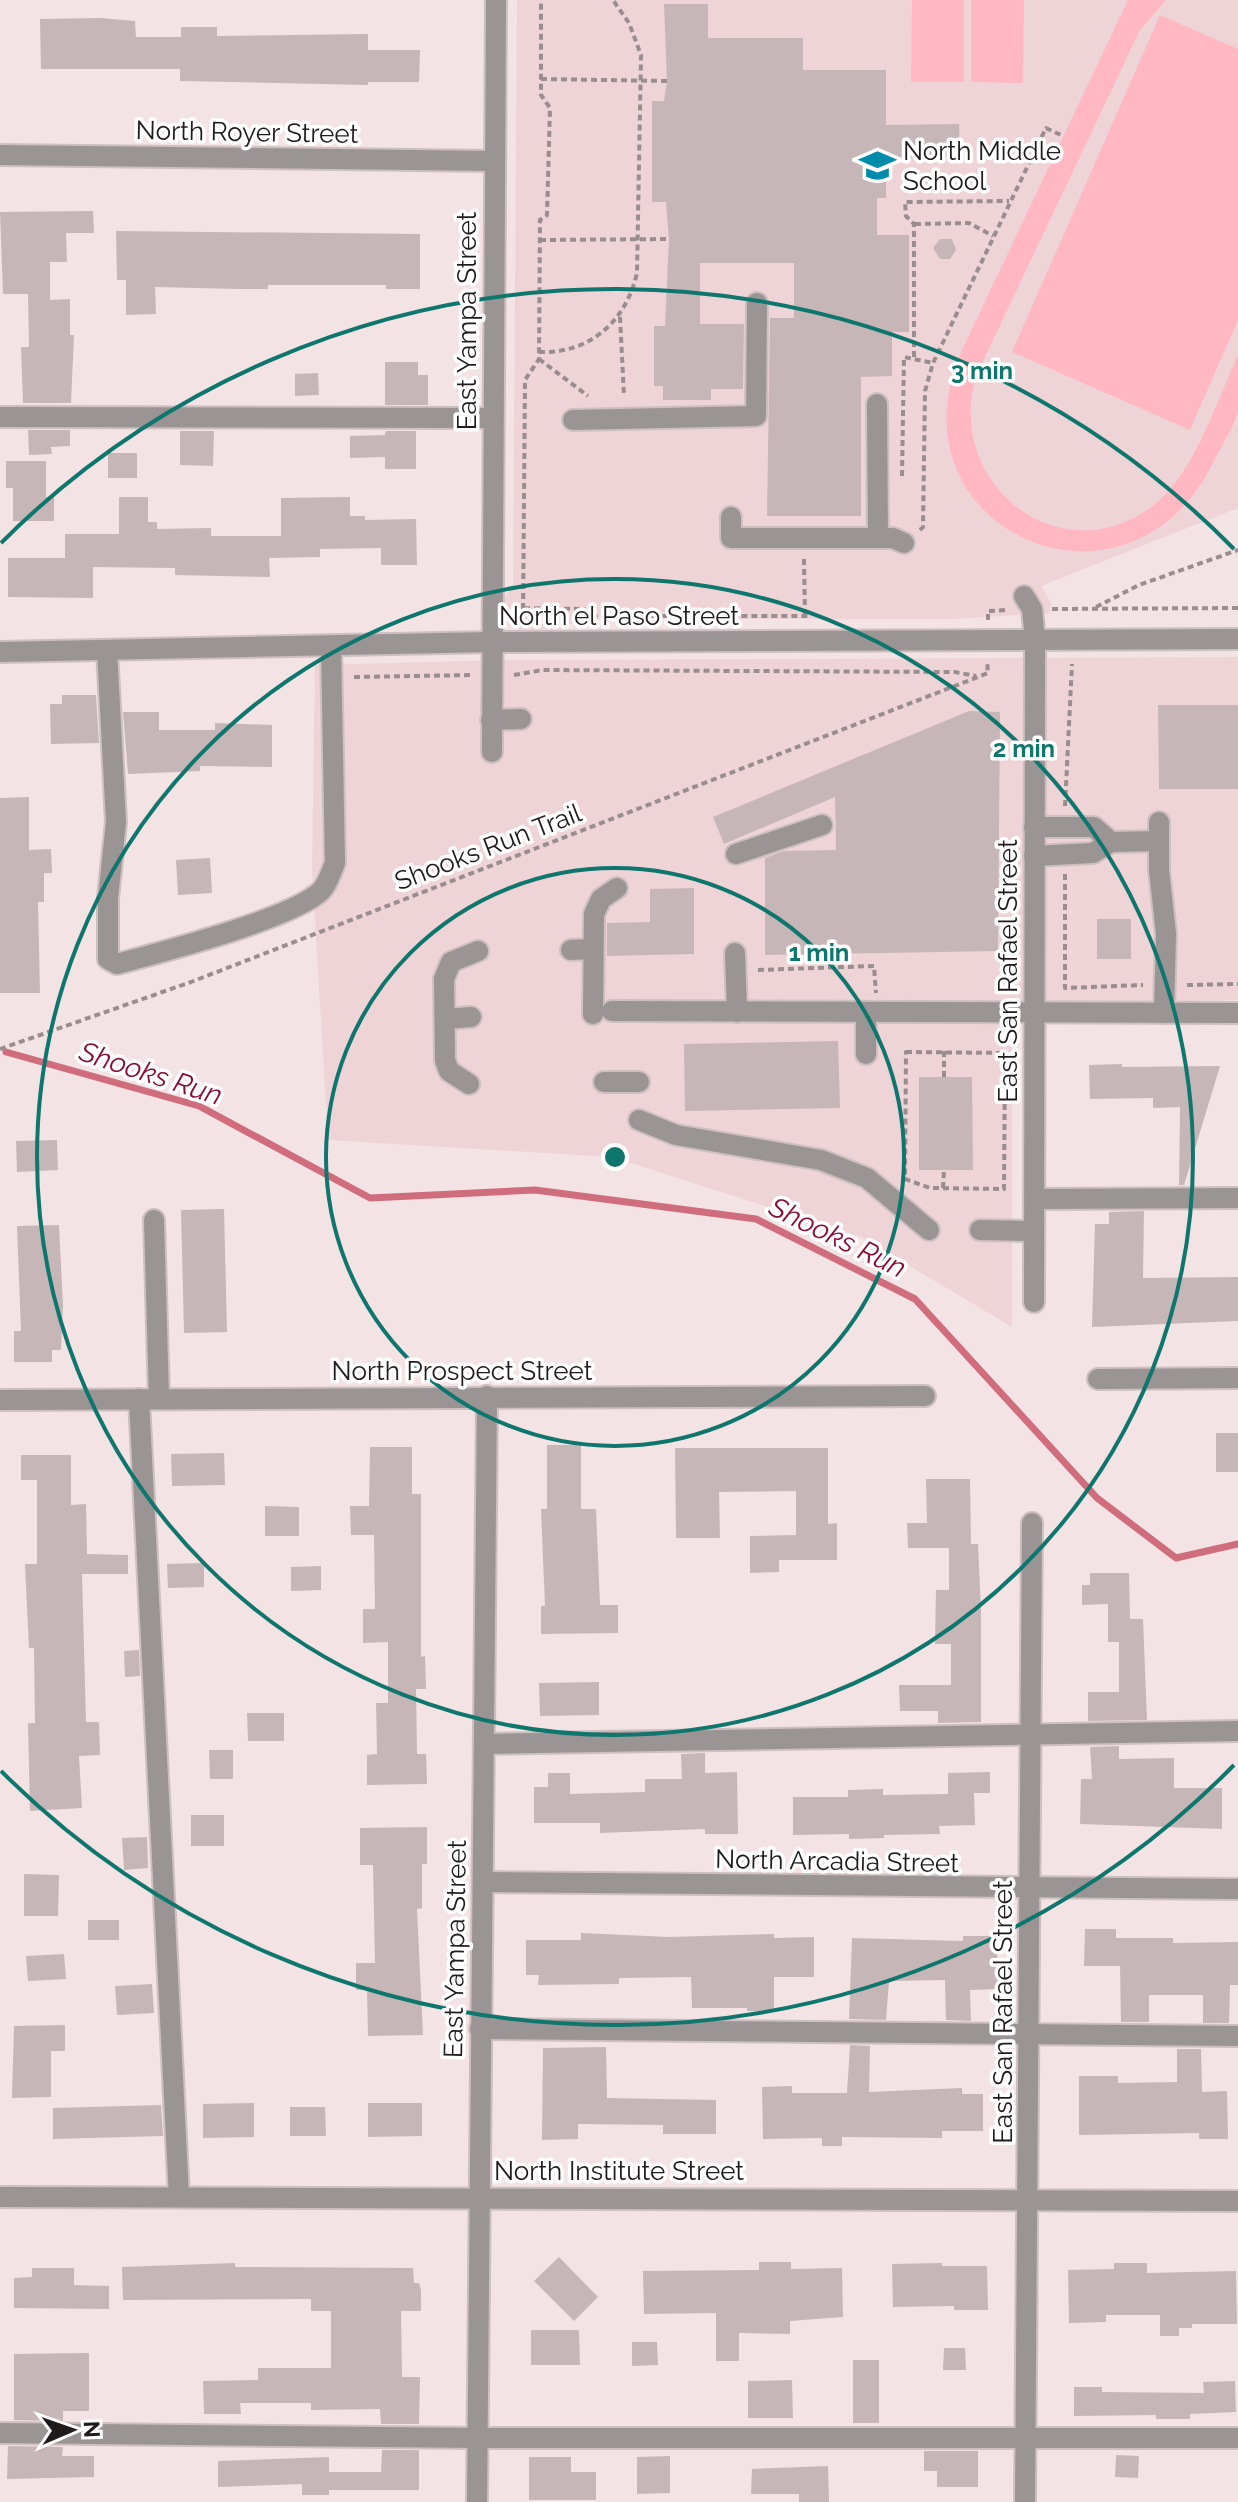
<svg xmlns="http://www.w3.org/2000/svg" width="1238" height="2502" font-family="Raleway,sans-serif">
<style>
.built{fill:#eed4d7}
.green{fill:#ffb8c1}
.lines{fill:none;stroke-linecap:round;stroke-linejoin:round}
.stream{stroke:#cf6d7d;stroke-width:7}
.building{fill:#c7b6b8}
.minor-casing{stroke:#cebfc0;stroke-width:24}
.path{stroke:#9a8d8f;stroke-width:4;stroke-dasharray:6 4;stroke-linecap:butt}
.minor{stroke:#9b9495;stroke-width:20}
.ring{fill:none;stroke:#0f766e;stroke-width:4}
.labels{text-anchor:middle;stroke-width:7;stroke-linejoin:round;paint-order:stroke}
.street-label{font-size:26px;fill:#201a1a;stroke:#fff}
.poi-label{font-size:26px;fill:#201a1a;stroke:#fff;text-anchor:start}
.water-label{font-size:28px;font-style:italic;fill:#890f36;stroke:#fff}
.centre{fill:#0f766e;stroke:#fff;stroke-width:4}
.ring-label{font-size:24px;text-anchor:middle;font-weight:bold;fill:#0f766e;stroke:#fff;stroke-width:7;stroke-linejoin:round;paint-order:stroke}
</style>
<rect width="100%" height="100%" fill="#f4e3e5"/>
<g class="built">
<path d="M517 0H1238V508L1041 586 1051 603 1050 613 953 619H581L560 629 519 630 507 625 503 601 513 584Z"/>
<path d="M1238 657V1000L1012 1005V1327L861 1237 612 1157 328 1140 312 869 315 665 502 660Z"/>
</g>
<g class="green">
<path d="M912 0H964V82H911Z"/>
<path d="M971 0H1024L1023 83 971 82Z"/>
<path d="M1128 0H1166L1140 30 976 376C944 486 1063 577 1155 504 1194 473 1217 400 1238 355 1238 372 1238 393 1238 410 1235 426 1222 444 1215 459 1129 639 885 530 961 352Z"/>
<path d="M1160 15 1238 49V320L1190 430 1012 352Z"/>
</g>
<g class="lines">
<path class="stream" d="M6 1052 199 1106 370 1198 535 1190 756 1219 915 1299 1097 1498 1176 1558 1238 1544"/>
</g>
<g class="building">
<path d="M664 4H708V38H803V70H886V125L959 124 960 157 886 158V198H877V235H909V332H892V376L861 377V516H767L770 318H794V263H700V324H744L743 389H711V400H663V386H654V326H665L669 239 666 202H652V101H664L667 81Z"/>
<path d="M100 18 135 21 136 37H181V27H217V36L368 34V50H420L419 82H368V85L180 81V69H41L40 19Z"/>
<path d="M93 211 94 233H66L67 262H50V300L70 299V335H74L71 403H23L21 347H29L28 294H3L0 212Z"/>
<path d="M116 231 420 234V289H386V285H268V289H239L155 287 156 314 126 315V280H117Z"/>
<path d="M940 239H952L956 250 950 259H940L933 248Z"/>
<path d="M385 362H418V375H428V405H385Z"/>
<path d="M318 373 319 395 295 396V374Z"/>
<path d="M28 430H70V446L51 447 52 454 29 455Z"/>
<path d="M180 431H214L213 466 180 465Z"/>
<path d="M386 431H416V469H385V457L350 458V436L385 435Z"/>
<rect x="108" y="453" width="29" height="25"/>
<path d="M6 461H46V497H54V521H13V488H6Z"/>
<path d="M119 497H148V522H157V529L211 528V536H281V498L350 497V516H365V520L416 519 417 565H381V548L320 549V557L269 558 270 577 175 575V568L93 567V598L8 597V558H65V534H119Z"/>
<path d="M62 695H96L99 743 51 744 50 704H62Z"/>
<path d="M1158 705H1238V789H1159Z"/>
<path d="M969 711 1000 712 998 951 765 955V858L784 851 836 850 835 797 724 844 713 817Z"/>
<path d="M123 712H159V730H215V723L272 725V767L200 766V771L128 774Z"/>
<path d="M29 797V850L51 849 52 873H44V902H38L40 993H0V798Z"/>
<path d="M210 858 212 893 178 895 176 860Z"/>
<path d="M694 888V954L607 956V923L650 922V889Z"/>
<rect x="1097" y="919" width="34" height="40"/>
<path d="M838 1041 840 1108 685 1111 684 1044Z"/>
<path d="M1122 1064V1067L1220 1066 1184 1185H1179L1180 1107 1153 1108V1098L1090 1099 1089 1065Z"/>
<path d="M919 1077H972L973 1170H919Z"/>
<path d="M57 1140 58 1170 17 1172 16 1141Z"/>
<path d="M224 1209 227 1332 184 1333 181 1210Z"/>
<path d="M1144 1211 1143 1278 1238 1277V1321L1092 1327 1095 1224H1109V1212Z"/>
<path d="M59 1225 63 1306 61 1350H52V1362H14V1331H21L17 1226Z"/>
<rect x="1216" y="1433" width="22" height="39"/>
<path d="M547 1445H581V1509H596L600 1605H618V1633L541 1634V1606H545L541 1509H547Z"/>
<path d="M370 1447H412V1494H421V1657L425 1656 426 1689H416L417 1754H426L427 1784 367 1785V1755L377 1754 376 1703H388V1642L363 1643V1609H375L374 1535H351L350 1506H369Z"/>
<path d="M675 1448H828V1524L837 1523V1560H779V1572L750 1573V1536L796 1535V1491L719 1492 720 1538H676Z"/>
<path d="M224 1453 225 1485 172 1486 171 1454Z"/>
<path d="M21 1455H71V1505L86 1504 87 1554 128 1555V1574H82L86 1722H99L100 1755 79 1756 82 1808 30 1811 28 1723H35L34 1648H29L25 1564H37V1480H21Z"/>
<path d="M926 1479H970L971 1544H978L981 1610V1722L938 1723V1711H900L899 1685H951V1644H935L936 1590H949V1548H908L907 1523H927Z"/>
<path d="M265 1506 299 1507V1536H265Z"/>
<path d="M204 1563V1587L168 1588 167 1564Z"/>
<path d="M321 1566V1590L291 1591V1567Z"/>
<path d="M1090 1573H1129L1130 1619H1143L1147 1720 1088 1721V1692H1119V1642H1108V1604L1082 1605V1585H1090Z"/>
<path d="M139 1650 140 1676 125 1677 124 1651Z"/>
<path d="M599 1682V1715L540 1716 539 1683Z"/>
<path d="M247 1713H284V1741H248Z"/>
<path d="M1119 1746V1759L1174 1758V1788H1222V1829L1080 1824 1081 1779H1092L1090 1747Z"/>
<path d="M209 1750H233V1779H210Z"/>
<path d="M705 1753V1773L737 1772 738 1834H705V1829L600 1833V1823H534V1787H548V1773H570V1794L645 1792V1779H682L681 1754Z"/>
<path d="M990 1772V1793H974L975 1825 939 1826 940 1834 884 1835V1838L849 1839V1834L793 1835V1797H848V1790L883 1789V1795L948 1794V1773Z"/>
<rect x="191" y="1815" width="33" height="31"/>
<path d="M427 1827V1864H422V1908L417 1909 423 2035 368 2036 367 1990H356V1963H375L373 1865H360V1828Z"/>
<path d="M147 1837 148 1868 124 1870 122 1838Z"/>
<path d="M24 1874 59 1875 58 1916H24Z"/>
<rect x="88" y="1920" width="31" height="20"/>
<path d="M1085 1929H1116V1938H1173V1943L1238 1942V1985H1230L1229 2023H1203V1995H1149V2022H1121L1120 1966H1084Z"/>
<path d="M581 1933 669 1937 774 1934V1938L814 1937V1977H774V2011H747V2008H692L691 1977 619 1978V1984L538 1985 539 1975H526V1940H581Z"/>
<path d="M963 1936H997L998 1989 970 1990 971 2021 946 2020 945 1980 889 1981 886 2020 849 2019 852 1938 963 1941Z"/>
<path d="M64 1954 66 1979 28 1981 26 1956Z"/>
<path d="M152 1984 154 2013 117 2015 115 1986Z"/>
<path d="M65 2025V2051H51V2097L12 2098 14 2026Z"/>
<path d="M850 2045 870 2046 869 2092 962 2088V2094H983V2131H942V2138L842 2137V2146H822V2138L763 2139 762 2087 792 2086V2093H847Z"/>
<path d="M606 2047 607 2098 716 2100V2134H663V2125L578 2124V2139L542 2140 543 2048Z"/>
<path d="M1177 2049H1201L1202 2092 1227 2091 1228 2139H1199V2133L1079 2135V2076H1118V2083L1177 2082Z"/>
<path d="M254 2103V2137L203 2138V2104Z"/>
<path d="M368 2103H422V2136L368 2137Z"/>
<path d="M161 2105 163 2136 53 2139V2108Z"/>
<path d="M290 2107H325L326 2136H290Z"/>
<path d="M559 2257 598 2297 574 2321 534 2281Z"/>
<path d="M759 2262H791V2269L842 2268 843 2317 790 2321V2334L739 2333V2361H716V2313L644 2314 643 2271 759 2270Z"/>
<path d="M235 2263V2267L413 2268 414 2283H419L421 2290V2311H401L402 2377H420L419 2424H381L380 2409 311 2410V2403H240L241 2414H204L203 2381 258 2380V2368H331V2311H311V2299L123 2300 122 2267Z"/>
<path d="M942 2263V2266H987L988 2310H954V2306L893 2307 892 2264Z"/>
<path d="M1114 2263H1147V2273L1236 2271 1237 2324H1192V2328H1179V2336H1160V2315H1106V2322L1069 2323 1068 2270 1114 2269Z"/>
<path d="M32 2268H74V2285L109 2286V2309L14 2308V2278L32 2277Z"/>
<path d="M531 2330H579L580 2365H531Z"/>
<path d="M632 2342H657L658 2365 632 2366Z"/>
<path d="M944 2348H965L966 2370H943Z"/>
<path d="M89 2353V2411H63V2421L14 2420V2354Z"/>
<rect x="853" y="2360" width="26" height="63"/>
<path d="M792 2380 793 2418H748V2381Z"/>
<path d="M1235 2381 1236 2412 1190 2414V2419H1156V2415L1074 2416V2387H1102V2392L1204 2393 1203 2382Z"/>
<path d="M8 2446 63 2447 62 2456H94V2477L7 2479Z"/>
<path d="M419 2450V2490H329V2495H302V2484L218 2487V2461L329 2457V2472H381L382 2450Z"/>
<path d="M924 2451H978V2487H937V2471H924Z"/>
<path d="M1116 2455 1139 2456 1138 2478 1115 2477Z"/>
<path d="M670 2456V2493L637 2494V2457Z"/>
<path d="M529 2457H571V2472H596V2500H529Z"/>
<path d="M828 2466 829 2502H799V2494H751L752 2469Z"/>
</g>
<g class="lines">
<defs>
<g id="minor">
<path d="M0 155 494 161"/>
<path d="M877 404 878 538"/>
<path d="M0 417 492 418"/>
<path d="M573 420 756 416 757 303"/>
<path d="M731 517V538H893L904 543"/>
<path d="M1024 596 1032 609 1035 640 1034 1302"/>
<path d="M107 650 116 822 108 898V959L117 964C162 952 291 919 321 891 328 884 331 872 335 863L331 646"/>
<path d="M0 652 491 642 1238 639"/>
<path d="M491 720 521 719"/>
<path d="M492 752 496 0"/>
<path d="M1159 822V870L1166 934 1164 1013"/>
<path d="M1034 827H1094L1111 842"/>
<path d="M736 854 822 825"/>
<path d="M1034 856 1093 853 1111 842 1159 841"/>
<path d="M571 950 593 949"/>
<path d="M735 953 737 1012"/>
<path d="M612 1011 1238 1013"/>
<path d="M866 1012V1054"/>
<path d="M593 1014 594 914 601 899 617 888"/>
<path d="M445 1019 471 1017"/>
<path d="M604 1082H639"/>
<path d="M469 1084 449 1071 445 1060 444 979 451 962 478 951"/>
<path d="M639 1120 676 1135 821 1160 867 1178 929 1230"/>
<path d="M1034 1199 1238 1198"/>
<path d="M154 1220 159 1399"/>
<path d="M980 1230 1034 1231"/>
<path d="M1098 1379 1238 1378"/>
<path d="M139 1399 179 2197"/>
<path d="M0 1400 925 1396"/>
<path d="M484 1744 1238 1731"/>
<path d="M483 1882 1238 1889"/>
<path d="M480 2029 1238 2036"/>
<path d="M0 2197 1238 2201"/>
<path d="M0 2433 478 2438H1238"/>
<path d="M477 2502 487 1396"/>
<path d="M1025 2502 1032 1523"/>
</g>
</defs>
<use href="#minor" class="minor-casing"/>
<g class="path">
<path d="M541 79 667 81"/>
<path d="M915 224 969 223 993 236"/>
<path d="M540 240 669 239"/>
<path d="M620 317 624 396"/>
<path d="M539 352C589 354 626 322 637 273L641 55 629 23 613 0"/>
<path d="M914 357V224L906 216 905 202 1009 201"/>
<path d="M539 359 588 396"/>
<path d="M902 476 904 357 933 363"/>
<path d="M920 530 923 527 925 391 933 363 1046 128 1063 136"/>
<path d="M804 559 805 616"/>
<path d="M1096 607 1139 585 1238 550"/>
<path d="M514 608 584 609 592 616H810"/>
<path d="M1052 609 1238 608"/>
<path d="M523 619 525 380 539 359 540 220 547 215 550 108 541 95V0"/>
<path d="M988 620V611L1007 610"/>
<path d="M514 675 543 670 955 672 976 676"/>
<path d="M354 677 473 675"/>
<path d="M1065 806 1072 664"/>
<path d="M1065 874V988L1143 985"/>
<path d="M758 970 874 966 876 993"/>
<path d="M1187 985 1238 984"/>
<path d="M0 1049 191 982 978 677 988 673 987 661"/>
<path d="M944 1051V1077"/>
<path d="M906 1052 1005 1053 1004 1189 930 1188 905 1179Z"/>
<path d="M943 1188 944 1170"/>
</g>
<use href="#minor" class="minor"/>
</g>
<g class="ring">
<circle cx="615" cy="1157" r="289"/>
<circle cx="615" cy="1157" r="578"/>
<path d="M1234 1765A868 868 0 0 1 1 1771M1 543A868 868 0 0 1 1234 549"/>
</g>
<defs>
<symbol id="school-bare" viewBox="-9 -9 18 18"><path d="M0-5L7-2L0 1L-7-2ZM-4 1L0 2.5L4 1V4Q0 6-4 4Z" fill="#008baa" stroke="#fff" stroke-width="2.5" paint-order="stroke"/></symbol>
</defs>
<g fill-rule="evenodd">
<use href="#school-bare" x="852" y="140" width="51" height="51"/>
</g>
<g class="labels">
<g class="street-label">
<text transform="translate(247 132) rotate(1)" y="9">North Royer Street</text>
<text transform="translate(467 321) rotate(-90)" y="9">East Yampa Street</text>
<text x="619" y="625">North el Paso Street</text>
<text transform="translate(488 847) rotate(-21)" y="9">Shooks Run Trail</text>
<text transform="translate(1008 971) rotate(-90)" y="9">East San Rafael Street</text>
<text x="462" y="1380">North Prospect Street</text>
<text transform="translate(837 1861) rotate(1)" y="9">North Arcadia Street</text>
<text transform="translate(455 1949) rotate(-89)" y="9">East Yampa Street</text>
<text transform="translate(1003 2012) rotate(-90)" y="9">East San Rafael Street</text>
<text x="619" y="2180">North Institute Street</text>
</g>
<g class="poi-label">
<text x="903" y="160">North Middle<tspan x="903" dy="30">School</tspan></text>
</g>
<g class="water-label">
<text transform="translate(151 1073) rotate(18)" y="10">Shooks Run</text>
<text transform="translate(838 1237) rotate(26)" y="10">Shooks Run</text>
</g>
</g>
<circle cx="615" cy="1157" r="12" class="centre"/>
<g class="ring-label">
<text x="982" y="379">3 min</text>
<text x="1024" y="757">2 min</text>
<text x="819" y="961">1 min</text>
</g>
<g transform="translate(72 2430) rotate(88)" stroke="#ffffff" stroke-width="6" paint-order="stroke">
<path d="M0-6L14 30L0 20L-14 30Z" fill="#201a1a"/>
<text y="-12" font-size="22" font-weight="bold" text-anchor="middle" fill="#201a1a">N</text>
</g>
</svg>
